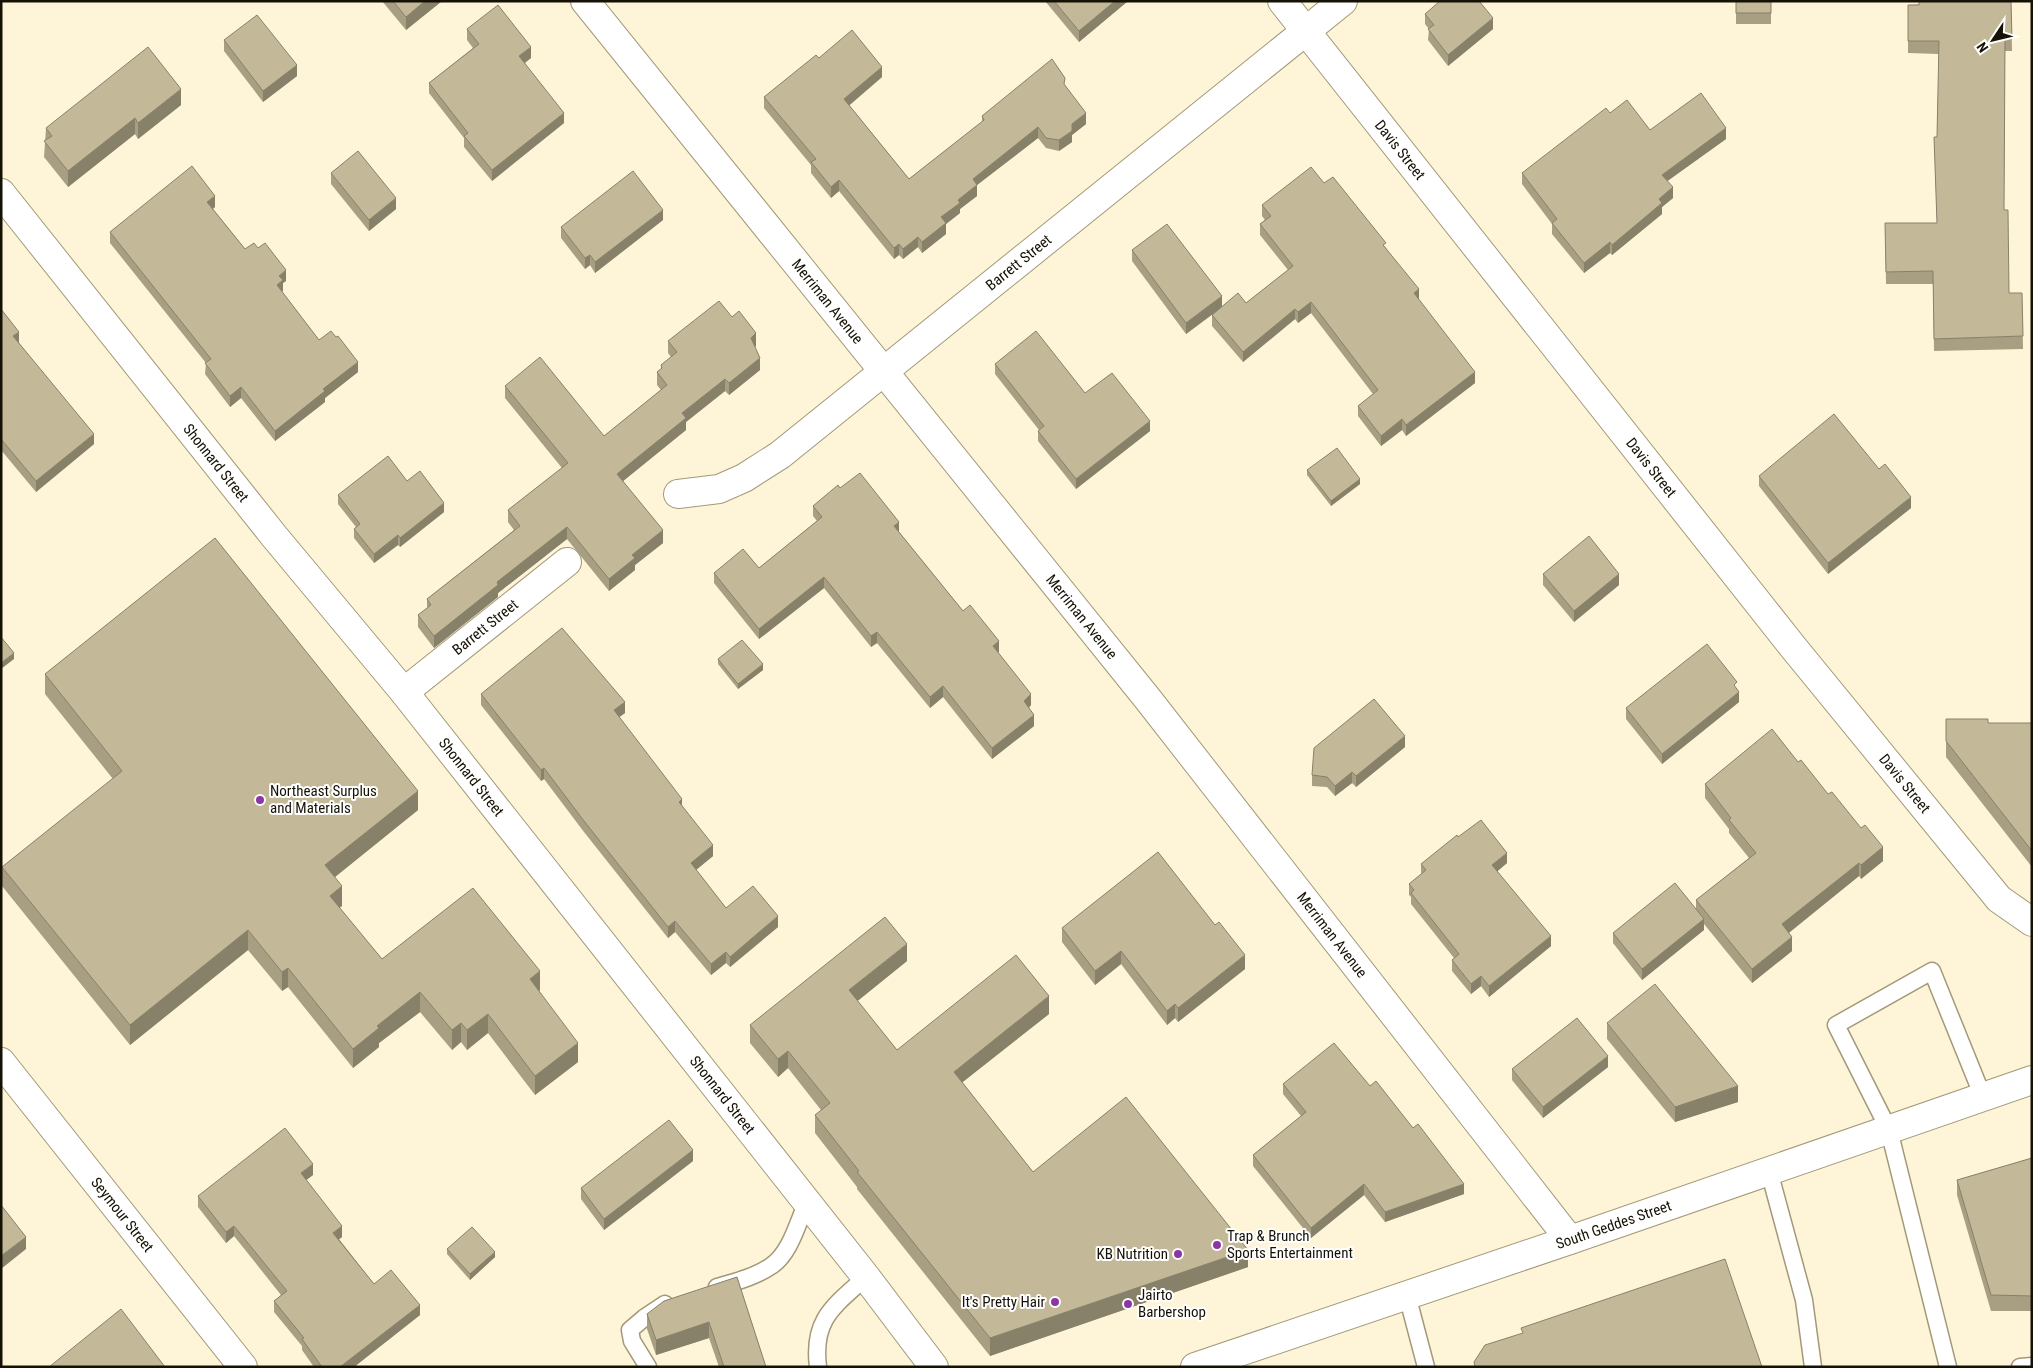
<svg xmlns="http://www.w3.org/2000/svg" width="2033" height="1368" font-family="'Roboto Condensed',sans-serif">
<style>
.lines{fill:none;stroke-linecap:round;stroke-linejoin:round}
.lane-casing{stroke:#a39978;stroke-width:19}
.street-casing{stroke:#a39978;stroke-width:30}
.secondary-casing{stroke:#a39978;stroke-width:30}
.lane{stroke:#fff;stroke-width:16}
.street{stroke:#fff;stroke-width:28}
.secondary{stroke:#fff;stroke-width:28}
.wall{fill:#a89e82}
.shaded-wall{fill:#88816a}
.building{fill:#c3b897;stroke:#88816a}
.poi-dot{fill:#8c36a3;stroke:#fff;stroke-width:2}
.labels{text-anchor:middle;stroke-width:4;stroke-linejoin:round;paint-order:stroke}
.street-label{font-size:15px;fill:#151105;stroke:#fff}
.poi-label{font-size:15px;fill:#151105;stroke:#fff;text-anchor:start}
</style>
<rect width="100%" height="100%" fill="#fef5d9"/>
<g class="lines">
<defs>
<g id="lane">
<path d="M1769 1171 1804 1300 1813 1367"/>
<path d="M717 1287C735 1282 755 1277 771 1266 790 1254 798 1222 807 1202"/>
<path d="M1407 1295 1426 1367"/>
<path d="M648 1367 632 1341 630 1330 644 1318 665 1304"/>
<path d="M818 1367C812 1319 834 1306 866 1277"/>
<path d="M1948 1367 1889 1130 1836 1025 1932 971 1983 1097"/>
<path d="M2020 1367 2032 1366"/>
</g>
<g id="street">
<path id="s1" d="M585 1 1147 698 1570 1240"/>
<path id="s2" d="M1282 1 1793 647 1999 899 2032 922"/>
<path id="s3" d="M678 494 719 489 744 478 780 455 1343 1"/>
<path id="s4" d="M404 692 567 562"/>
</g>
<g id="secondary">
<path id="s5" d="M1 193 274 536 404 692 866 1277 934 1367"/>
<path id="s6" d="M1 1062 243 1367"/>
<path id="s7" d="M1195 1367 1570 1240 2032 1080"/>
</g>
</defs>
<use href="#lane" class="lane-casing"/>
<use href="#street" class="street-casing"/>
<use href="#secondary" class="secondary-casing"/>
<use href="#lane" class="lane"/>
<use href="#street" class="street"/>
<use href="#secondary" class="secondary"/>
</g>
<g class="wall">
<path d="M382 1H442L406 30Z"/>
<path d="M1045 1H1128L1079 42Z"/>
<rect x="1736" y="1" width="35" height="23"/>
<path d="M2011 1 2012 51H2005L2004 210 2009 293H2022L2023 349 1934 351 1933 284H1886L1885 223H1937L1934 137H1937L1939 54 1908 53V5Z"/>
<path d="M1425 14 1493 29 1448 66 1428 40 1429 29 1425 24Z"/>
<path d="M467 29 531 58 525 63 564 123 492 181 464 147V138L429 93V83L473 48 467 40Z"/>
<path d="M224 40 297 76 263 102 224 51Z"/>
<path d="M819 58 882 77 849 105 909 179 982 122V116L1065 85 1086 124 1072 135V142L1059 151 1046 148 1038 138 977 185V196L960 209V213L946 224V234L922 253 918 247 903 259 899 255 894 259 839 191 831 198 811 173V165L764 108V97Z"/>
<path d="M181 105 138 139 135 134 68 187 44 157 46 128Z"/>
<path d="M1650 130 1726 139 1667 181 1673 198 1662 207V214L1612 255 1610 253 1584 273 1552 234V224L1522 184V173Z"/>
<path d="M331 173 396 209 369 231 331 184Z"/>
<path d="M1324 183 1386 248 1419 300 1475 383 1406 436 1402 430 1381 446 1358 416V406L1373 394 1311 313 1298 323 1295 319 1243 362 1212 326V315L1213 314 1186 334 1132 261V250L1222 307 1246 303 1288 270 1260 235V224L1265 220 1262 216V205Z"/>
<path d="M215 207 213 209 245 249 286 281 283 283 282 292 319 340 358 372 325 398V402L275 441 241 398 230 407 205 374 206 363 110 243V232Z"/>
<path d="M663 220 595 273 590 265 585 269 561 238V227Z"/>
<path d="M1 309 19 343 94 444 36 492 1 450Z"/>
<path d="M668 341 756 346 755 347 760 370 729 395 725 391 686 422V430L623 481 663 543 635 565V570L609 591 567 539 498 593V597L434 648 418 627V615L427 608V599L514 530 508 522V510L562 468 505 398V386L604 436 661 390 657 385V372L661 369V365L671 357 668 353Z"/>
<path d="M995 364 1085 393 1150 431 1076 489 1038 441V431L1039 430 995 374Z"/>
<path d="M1879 469 1911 508 1828 574 1759 486V476Z"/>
<path d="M1307 470 1360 484 1331 506 1307 475Z"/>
<path d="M407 481 444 512 400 547 398 545 374 563 354 538V529L356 527 338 504V495Z"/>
<path d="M840 488 899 532 963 611 999 652 998 653 1031 705 1029 708 1034 726 992 759 943 697 930 708 877 643 871 647 824 588 759 639 714 583V573L759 568 817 521 813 516V506Z"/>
<path d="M1543 574 1619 585 1574 622 1543 585Z"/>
<path d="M718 659 763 670 738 689 718 664Z"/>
<path d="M45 674 418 810 335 877 342 906 339 908 382 959 540 990 539 991 578 1062 535 1095 488 1033 467 1050 461 1042 452 1050 420 1012 379 1043V1047L353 1068 288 987 282 991 248 950 130 1045 2 886V867L113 779 45 694Z"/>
<path d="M1737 688 1739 702 1662 764 1626 719V708Z"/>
<path d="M481 694 625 713 619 717 682 807 713 856 696 870 726 908 778 927 730 967 726 963 711 975 675 932 668 938 584 832 544 779 541 781 481 705Z"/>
<path d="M1946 719 1988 723H2032V867L1946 757Z"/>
<path d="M1405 747 1356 787 1352 783 1335 796 1327 787 1312 786V775Z"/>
<path d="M1798 762 1828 794 1883 861 1861 879 1859 876 1789 933 1792 951 1752 983 1704 924V930L1642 980 1613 943V933L1696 909V900L1749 858 1729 833V829L1705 798V784Z"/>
<path d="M1458 837 1507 863 1497 871 1551 946 1489 997 1481 986 1471 994 1452 971V960L1454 958 1411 904V897L1409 895V884L1421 874V864Z"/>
<path d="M1062 928 1245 969 1178 1022 1175 1018 1167 1025 1121 964 1095 985 1062 942Z"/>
<path d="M907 961 857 1001 897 1050 1049 1014 962 1082 1033 1172 1248 1267 990 1356 857 1189V1187L815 1133V1115L821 1110 788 1068 778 1077 750 1043V1025Z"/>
<path d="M1607 1023 1738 1102 1675 1122 1607 1039Z"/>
<path d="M1608 1067 1543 1118 1512 1080V1069Z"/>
<path d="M1283 1084 1370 1086 1464 1194 1385 1222 1364 1195 1311 1238 1253 1166V1155L1301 1116 1283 1094Z"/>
<path d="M2032 1158V1311H1991L1957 1195V1180Z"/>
<path d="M693 1161 604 1230 581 1199V1188Z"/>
<path d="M313 1175 306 1180 342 1237 339 1239 374 1284 420 1315 354 1367H314L302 1350V1346L274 1312V1301L281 1295 234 1236 226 1243 198 1207V1196Z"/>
<path d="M447 1249 495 1257 470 1280 447 1254Z"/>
<path d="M737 1277 766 1367H719L709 1338 656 1355 647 1329V1314Z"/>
</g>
<g class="shaded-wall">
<path d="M425 1H442L406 30V17Z"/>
<path d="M1115 1H1128L1079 42V31Z"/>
<path d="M1493 18V29L1448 66V55Z"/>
<path d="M531 47V58L519 67V56Z"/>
<path d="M297 65V76L263 102V91Z"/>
<path d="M882 67V77L844 110V99Z"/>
<path d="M181 89V105L138 139V123Z"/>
<path d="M564 113V123L492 181V170Z"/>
<path d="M1086 113V124L1072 135V142L1059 151V140L1072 124Z"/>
<path d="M135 118V134L68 187V171Z"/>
<path d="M1038 127V138L977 185V196L960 209V213L946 224V234L922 253V242L941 217 958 200 973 179Z"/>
<path d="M1726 128V139L1662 185V175Z"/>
<path d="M839 180V191L831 198V187Z"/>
<path d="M1673 187V198L1662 207V214L1612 255V245L1659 199Z"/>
<path d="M215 196V207L207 213V202Z"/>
<path d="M396 198V209L369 231V220Z"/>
<path d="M663 210V220L595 273V262Z"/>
<path d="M918 237V247L903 259V249Z"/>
<path d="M1610 242V253L1584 273V263Z"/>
<path d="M899 244V255L894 259V248Z"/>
<path d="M590 255V265L585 269V258Z"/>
<path d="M286 270V281L283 283V291L277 296V285L279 276Z"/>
<path d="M1419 289V300L1414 293Z"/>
<path d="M1222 296V307L1186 334V323Z"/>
<path d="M1311 302V313L1298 323V312Z"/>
<path d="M1295 309V319L1243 362V352Z"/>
<path d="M19 332V343L13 347V336Z"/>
<path d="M756 333V346L751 350V338Z"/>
<path d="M760 358V370L729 395V383Z"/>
<path d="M358 362V372L325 398V402L275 441V431L323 389Z"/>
<path d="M1475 372V383L1406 436V425Z"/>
<path d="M725 379V391L686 422V430L617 486V474L682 413Z"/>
<path d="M241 387V398L230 407V396Z"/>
<path d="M1402 419V430L1381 446V436Z"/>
<path d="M1150 421V431L1076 489V479Z"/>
<path d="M94 434V444L36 492V481Z"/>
<path d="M1360 479V484L1331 506V501Z"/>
<path d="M1911 497V508L1828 574V563Z"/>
<path d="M444 503V512L400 547V538Z"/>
<path d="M899 522V533L894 526Z"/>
<path d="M567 527V539L498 593V597L434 648V636L497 582Z"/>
<path d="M663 530V543L635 565V570L609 591V579L632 555Z"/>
<path d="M398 535V545L374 563V554Z"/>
<path d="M1619 574V585L1574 622V611Z"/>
<path d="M824 577V588L759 639V629Z"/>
<path d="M877 632V643L871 647V636Z"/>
<path d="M999 641V652L993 657V646Z"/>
<path d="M14 653V659L1 669V663Z"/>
<path d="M763 664V670L738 689V684Z"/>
<path d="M943 686V697L930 708V697Z"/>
<path d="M1739 692V702L1662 764V754Z"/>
<path d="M1031 694V705L1024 712V701Z"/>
<path d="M625 702V713L614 721V710Z"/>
<path d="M1034 715V726L992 759V748Z"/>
<path d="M1405 736V747L1356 787V776Z"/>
<path d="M544 768V779L541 781V770Z"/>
<path d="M1352 772V783L1335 796V786Z"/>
<path d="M418 791V810L325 885V865Z"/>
<path d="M682 799V810L679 802Z"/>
<path d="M713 845V856L691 874V863Z"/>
<path d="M1883 847V861L1861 879V865Z"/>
<path d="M1507 853V863L1492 876V865Z"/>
<path d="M1859 863V876L1782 938V924Z"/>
<path d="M342 886V906L330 915V896Z"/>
<path d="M778 916V927L730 967V957Z"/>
<path d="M1704 919V930L1642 980V969Z"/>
<path d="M675 921V932L668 938V927Z"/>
<path d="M248 930V950L130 1045V1025Z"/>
<path d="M1551 936V946L1489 997V986Z"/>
<path d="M1792 937V951L1752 983V969Z"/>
<path d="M907 944V961L849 1008V990Z"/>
<path d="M1121 951V964L1095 985V971Z"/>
<path d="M726 952V963L711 975V964Z"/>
<path d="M1245 955V969L1178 1022V1008Z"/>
<path d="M288 968V987L282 991V972Z"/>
<path d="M540 971V990L530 999V979Z"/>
<path d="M1481 976V986L1471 994V984Z"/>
<path d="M420 992V1012L379 1043V1047L353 1068V1049L377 1026Z"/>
<path d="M1049 996V1014L954 1089V1072Z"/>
<path d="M1175 1004V1018L1167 1025V1011Z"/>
<path d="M488 1014V1033L467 1050V1030Z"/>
<path d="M461 1023V1042L452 1050V1030Z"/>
<path d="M578 1043V1062L535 1095V1076Z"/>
<path d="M788 1051V1068L778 1077V1059Z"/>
<path d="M1608 1056V1067L1543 1118V1107Z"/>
<path d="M1738 1086V1102L1675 1122V1107Z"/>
<path d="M693 1150V1161L604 1230V1219Z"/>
<path d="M313 1164V1175L301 1184V1173Z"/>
<path d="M1364 1184V1195L1311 1238V1228Z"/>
<path d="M1464 1184V1194L1385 1222V1212Z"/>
<path d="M234 1226V1236L226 1243V1232Z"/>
<path d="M342 1226V1237L333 1244V1233Z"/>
<path d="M26 1237V1249L1 1269V1256Z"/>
<path d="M1248 1250V1267L990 1356V1338Z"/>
<path d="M495 1252V1257L470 1280V1274Z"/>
<path d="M420 1305V1315L354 1367H340Z"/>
<path d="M709 1322V1338L656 1355V1340Z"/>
</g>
<g class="building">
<path d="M393 1H425L406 17Z"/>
<path d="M1054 1H1115L1079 31Z"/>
<path d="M1440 1H1479L1493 18 1448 55 1428 29 1434 25 1425 14Z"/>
<rect x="1736" y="1" width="35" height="12"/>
<path d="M1919 1H2011L2012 39H2005L2004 210H2008L2009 293H2022L2023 336 1934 339 1933 271 1886 272 1885 223H1937L1934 137H1937L1939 41H1908V5H1919Z"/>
<path d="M498 5 531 47 519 56 564 113 492 170 464 136 468 133 429 83 479 44 467 29Z"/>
<path d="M257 15 297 65 263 91 224 40Z"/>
<path d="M852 30 882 67 844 99 909 179 984 120 982 116 1052 59 1065 78 1064 84 1086 113 1072 124V131L1059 140 1046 138 1038 127 973 179 977 185 958 200 960 203 941 217 946 223 922 242 918 237 903 249 899 244 894 248 839 180 831 187 811 162 816 159 764 97 816 55 819 58Z"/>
<path d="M148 47 181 89 138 123 135 118 68 171 44 141 52 136 46 128Z"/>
<path d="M1701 93 1726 128 1662 175 1673 187 1659 199 1662 203 1612 245 1610 242 1584 263 1552 223 1557 219 1522 173 1606 108 1610 113 1627 100 1650 130Z"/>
<path d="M358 151 396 198 369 220 331 173Z"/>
<path d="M192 166 215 196 207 202 245 249 254 243 258 248 265 243 286 270 279 276 283 280 277 285 319 340 331 331 336 337 338 336 358 362 323 389 325 391 275 431 241 387 230 396 205 363 211 359 110 232Z"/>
<path d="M1311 167 1324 183 1333 177 1386 243 1383 245 1419 289 1414 293 1475 372 1406 425 1402 419 1381 436 1358 406 1378 390 1311 302 1298 312 1295 309 1243 352 1212 315 1238 293 1246 303 1293 266 1260 224 1271 216 1262 205Z"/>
<path d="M633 171 663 210 595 262 590 255 585 258 561 227Z"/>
<path d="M1167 224 1222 296 1186 323 1132 250Z"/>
<path d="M719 301 732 317 739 311 756 333 751 338 760 358 729 383 725 379 682 413 686 418 617 474 663 530 632 555 635 558 609 579 567 527 497 582 498 585 434 636 418 615 431 605 427 599 520 526 508 510 568 463 505 386 540 357 604 436 667 385 657 372 662 368 661 365 677 352 668 341Z"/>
<path d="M1 309 19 332 13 336 94 434 36 481 1 439Z"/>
<path d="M1036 331 1085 393 1112 373 1150 421 1076 479 1038 431 1044 426 995 364Z"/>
<path d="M1834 414 1879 469 1885 464 1911 497 1828 563 1759 476Z"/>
<path d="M1337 448 1360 479 1331 501 1307 470Z"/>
<path d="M388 456 407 481 420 471 444 503 400 538 398 535 374 554 354 529 360 524 338 495Z"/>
<path d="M860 473 899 522 894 526 963 611 970 605 999 641 993 646 1031 694 1024 701 1034 715 992 748 943 686 930 697 877 632 871 636 824 577 759 629 714 573 743 549 759 568 822 517 813 506 838 485 840 488Z"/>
<path d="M1589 536 1619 574 1574 611 1543 574Z"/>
<path d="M215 538 418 791 325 865 342 886 330 896 382 959 473 888 540 971 530 979 578 1043 535 1076 488 1014 467 1030 461 1023 452 1030 420 992 377 1026 379 1028 353 1049 288 968 282 972 248 930 130 1025 2 867 122 771 45 674Z"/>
<path d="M562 628 625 702 614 710 682 799 679 802 713 845 691 863 726 908 753 886 778 916 730 957 726 952 711 964 675 921 668 927 584 821 544 768 541 770 481 694Z"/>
<path d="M1 637 14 653 1 663Z"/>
<path d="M742 640 763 664 738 684 718 659Z"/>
<path d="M1707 644 1737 682 1734 685 1739 692 1662 754 1626 708Z"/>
<path d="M1374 699 1405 736 1356 776 1352 772 1335 786 1327 777 1312 775 1314 748Z"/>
<path d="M1946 719H1988V723H2032V851L1946 741Z"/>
<path d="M1772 729 1798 762 1801 760 1828 794 1832 792 1861 828 1865 825 1883 847 1861 865 1859 863 1782 924 1792 937 1752 969 1696 900 1756 853 1729 820 1731 818 1705 784Z"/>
<path d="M1481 820 1507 853 1492 865 1551 936 1489 986 1481 976 1471 984 1452 960 1459 954 1411 893 1414 890 1409 884 1426 870 1421 864 1457 835 1458 837Z"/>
<path d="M1158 852 1215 925 1219 922 1245 955 1178 1008 1175 1004 1167 1011 1121 951 1095 971 1062 928Z"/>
<path d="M1675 883 1704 919 1642 969 1613 933Z"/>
<path d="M885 917 907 944 849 990 897 1050 1016 955 1049 996 954 1072 1033 1172 1126 1097 1248 1250 990 1338 857 1172 859 1171 815 1115 830 1103 788 1051 778 1059 750 1025Z"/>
<path d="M1655 984 1738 1086 1675 1107 1607 1023Z"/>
<path d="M1577 1018 1608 1056 1543 1107 1512 1069Z"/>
<path d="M1334 1043 1370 1086 1376 1081 1413 1128 1418 1124 1464 1184 1385 1212 1364 1184 1311 1228 1253 1155 1306 1112 1283 1084Z"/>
<path d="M669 1120 693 1150 604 1219 581 1188Z"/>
<path d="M285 1128 313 1164 301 1173 342 1226 333 1233 374 1284 391 1270 420 1305 340 1367H322L302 1339 304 1338 274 1301 287 1291 234 1226 226 1232 198 1196Z"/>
<path d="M2032 1158V1296L1991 1295 1957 1180Z"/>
<path d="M1 1205 26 1237 1 1256Z"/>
<path d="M472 1227 495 1252 470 1274 447 1249Z"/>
<path d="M1725 1259 1762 1367H1475L1474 1362 1485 1345 1523 1333 1521 1328Z"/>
<path d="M737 1277 766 1367H724L709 1322 656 1340 647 1314 664 1301Z"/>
<path d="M121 1309 165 1367H49Z"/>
</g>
<g class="poi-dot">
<circle cx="260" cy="800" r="5"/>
<circle cx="1217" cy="1245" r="5"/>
<circle cx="1178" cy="1254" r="5"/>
<circle cx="1055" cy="1302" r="5"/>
<circle cx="1128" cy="1304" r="5"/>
</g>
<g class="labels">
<g class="street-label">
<text dy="5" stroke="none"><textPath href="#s2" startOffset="190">Davis Street</textPath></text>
<text dy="5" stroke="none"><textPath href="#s3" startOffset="418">Barrett Street</textPath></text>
<text dy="5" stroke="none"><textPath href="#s1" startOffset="386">Merriman Avenue</textPath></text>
<text dy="5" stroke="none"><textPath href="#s5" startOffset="345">Shonnard Street</textPath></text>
<text dy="5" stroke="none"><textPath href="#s2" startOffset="595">Davis Street</textPath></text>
<text dy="5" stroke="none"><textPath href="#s1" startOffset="791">Merriman Avenue</textPath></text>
<text dy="5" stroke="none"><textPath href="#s4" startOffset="104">Barrett Street</textPath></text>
<text dy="5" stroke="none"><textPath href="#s5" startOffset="750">Shonnard Street</textPath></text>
<text dy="5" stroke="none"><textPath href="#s2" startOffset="1000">Davis Street</textPath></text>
<text dy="5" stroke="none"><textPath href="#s1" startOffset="1196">Merriman Avenue</textPath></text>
<text dy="5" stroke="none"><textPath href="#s5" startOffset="1155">Shonnard Street</textPath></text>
<text dy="5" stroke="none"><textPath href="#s6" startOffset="195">Seymour Street</textPath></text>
<text dy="5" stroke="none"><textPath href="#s7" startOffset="442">South Geddes Street</textPath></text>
</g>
<g class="poi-label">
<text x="270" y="796">Northeast Surplus<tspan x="270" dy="17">and Materials</tspan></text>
<text x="1227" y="1241">Trap &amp; Brunch<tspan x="1227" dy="17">Sports Entertainment</tspan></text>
<text x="1168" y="1259" text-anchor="end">KB Nutrition</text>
<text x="1138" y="1300">Jairto<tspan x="1138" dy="17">Barbershop</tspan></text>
<text x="1045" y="1307" text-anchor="end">It's Pretty Hair</text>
</g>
</g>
<rect width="2033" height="1368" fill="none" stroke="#151105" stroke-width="5"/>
<g transform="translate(1993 40) rotate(235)" stroke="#ffffff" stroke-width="4" paint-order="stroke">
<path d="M0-4L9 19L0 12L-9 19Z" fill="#151105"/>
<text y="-8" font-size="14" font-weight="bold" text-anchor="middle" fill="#151105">N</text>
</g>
</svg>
